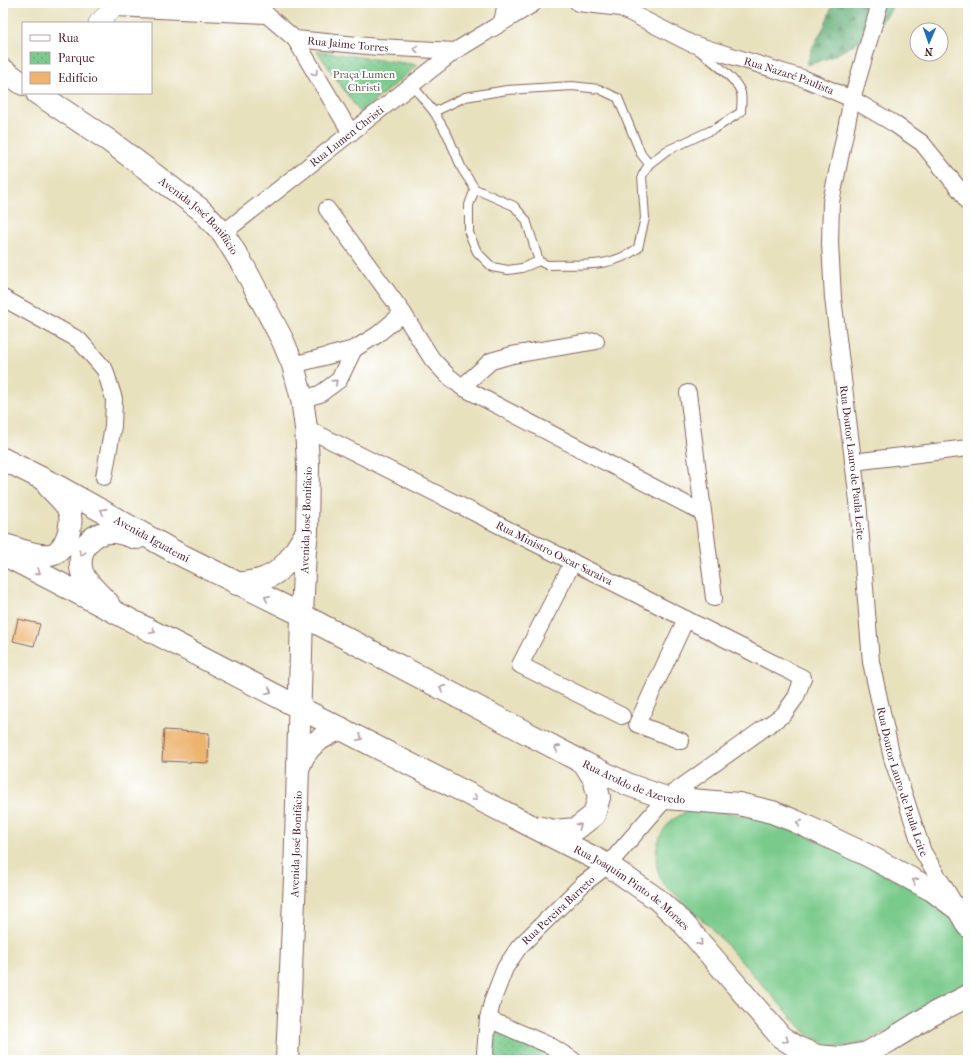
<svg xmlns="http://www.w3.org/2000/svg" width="971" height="1063" font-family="'IM FELL French Canon',serif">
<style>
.green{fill:#7aca8b;stroke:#62745b}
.forest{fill:url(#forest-firs);stroke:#566651}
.park{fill:url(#park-dots);stroke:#62745b}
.building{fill:#edb36f}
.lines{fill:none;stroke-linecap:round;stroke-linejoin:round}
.service-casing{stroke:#81635e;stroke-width:10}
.minor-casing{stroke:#81635e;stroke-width:18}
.tertiary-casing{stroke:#81635e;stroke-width:20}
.secondary-casing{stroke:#81635e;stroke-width:24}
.primary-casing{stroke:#81635e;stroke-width:24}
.service{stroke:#fff;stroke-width:8}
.minor{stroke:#fff;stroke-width:16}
.tertiary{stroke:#fff;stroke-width:19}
.secondary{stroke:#fff;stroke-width:22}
.primary{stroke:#fff;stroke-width:22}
.oneway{stroke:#ae9aa0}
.labels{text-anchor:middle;stroke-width:4;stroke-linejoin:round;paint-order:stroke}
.street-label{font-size:11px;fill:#4a1f2b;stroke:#fff}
.park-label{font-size:11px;fill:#5b5b4d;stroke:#fff}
</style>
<defs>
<pattern id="forest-firs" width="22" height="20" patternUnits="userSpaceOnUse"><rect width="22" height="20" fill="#63ae77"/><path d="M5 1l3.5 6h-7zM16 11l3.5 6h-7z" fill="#548d62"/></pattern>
<pattern id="park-dots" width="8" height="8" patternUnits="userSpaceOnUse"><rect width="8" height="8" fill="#7aca8b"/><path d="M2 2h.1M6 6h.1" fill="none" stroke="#6bad78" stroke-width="1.8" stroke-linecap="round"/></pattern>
</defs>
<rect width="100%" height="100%" fill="#fff"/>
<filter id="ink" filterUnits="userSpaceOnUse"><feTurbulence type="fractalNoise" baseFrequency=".025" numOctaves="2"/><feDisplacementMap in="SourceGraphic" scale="8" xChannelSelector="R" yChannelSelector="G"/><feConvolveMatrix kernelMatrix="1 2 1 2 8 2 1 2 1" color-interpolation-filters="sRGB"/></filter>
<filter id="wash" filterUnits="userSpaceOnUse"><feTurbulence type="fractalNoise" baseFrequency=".012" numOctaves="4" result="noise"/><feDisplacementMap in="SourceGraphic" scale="16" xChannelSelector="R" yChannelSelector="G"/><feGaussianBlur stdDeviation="0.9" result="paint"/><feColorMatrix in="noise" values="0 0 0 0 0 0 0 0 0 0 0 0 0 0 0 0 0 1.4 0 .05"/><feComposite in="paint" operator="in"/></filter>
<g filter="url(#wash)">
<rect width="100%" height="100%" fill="#e8e1be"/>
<path class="green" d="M708 809 782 823 941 903 960 923 968 939V989L955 997 863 1043 842 1047 831 1046 812 1038 805 1032 710 927 666 887 660 878 657 868 656 858 657 847 660 837 665 828 672 820 689 810Z"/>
<path class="forest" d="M833 3H894C887 24 851 48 831 57 823 60 815 63 807 65L812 48 825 25Z"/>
<g class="park">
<path d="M317 51 418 65 360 113Z"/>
<path d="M497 1030 562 1060H493Z"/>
</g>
<g id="blocks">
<g class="building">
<path d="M18 619 40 624 34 646 13 641Z"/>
<path d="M164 730 209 733 208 763 162 761Z"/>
</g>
</g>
</g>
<g filter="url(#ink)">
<use href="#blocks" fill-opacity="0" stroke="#81635e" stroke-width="1"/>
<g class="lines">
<defs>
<g id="service">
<path d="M412 85 434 112 448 136 462 169 475 189 514 206 526 220 539 261 547 265C580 264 610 269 638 248L645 218 642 176 649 164 666 151 716 128 741 112C741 105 743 96 740 90 733 76 711 60 698 50"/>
<path d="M434 112 465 97 507 90 572 86 599 89 618 98 641 154 649 164"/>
<path d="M475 189 469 205V233L477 252 492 267 508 270 522 268 539 261"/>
</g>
<g id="minor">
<path id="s1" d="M255 3 267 15 295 39 378 47 455 51"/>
<path id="s2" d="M578 3 621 8 690 43 805 79 852 99 893 123 922 143 963 194 968 203"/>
<path id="s3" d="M880 3 852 99 831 202 830 243 833 298 858 501 871 662 892 758 923 852 954 903"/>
<path d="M115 8 267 15"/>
<path d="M502 22 506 3"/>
<path d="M295 39 351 133"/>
<path d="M327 209 403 313 432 359 447 375 462 387 703 513"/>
<path id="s4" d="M223 233 455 51 533 4"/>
<path d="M3 298 79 340 105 370 114 399 113 426 104 477"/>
<path d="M293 365 354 349 377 335 403 313"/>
<path d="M462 387 491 361 512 355 596 341"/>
<path d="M688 393 714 598"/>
<path d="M302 399 320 394 339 380 354 349"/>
<path id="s5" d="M306 428 803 678 796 697 784 714 666 798 608 865 583 884 519 947 505 968 493 999 488 1019 485 1052 486 1060"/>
<path d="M853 462 968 448"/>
<path d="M573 562 520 665 622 716"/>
<path d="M681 741 637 724 686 619"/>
<path d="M488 1019 551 1046 573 1060"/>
</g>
<path id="tertiary" d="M98 23 119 3"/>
<g id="secondary">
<path d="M3 70 23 84"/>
<path id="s6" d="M37 93 108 140 200 209 223 233 244 267 283 341 293 365 302 399 306 428 308 464 307 532 305 550 302 615 584 763 629 785 666 798 739 804 772 812 795 821 867 855 932 890 959 910 968 926"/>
<path id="s7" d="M300 708 608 865 657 899 683 923 781 1037 798 1048 817 1056 841 1058 867 1053 889 1041 931 1015 968 996"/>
<path d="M541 828 554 831 576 829 594 815 599 797 594 779 584 763"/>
</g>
<g id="primary">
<path id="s8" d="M3 459 59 487 177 553 302 615 295 878 287 1060"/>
<path d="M8 546C21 550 37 557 50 555 66 553 74 523 69 511 67 505 54 492 49 487"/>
<path d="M3 554 300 708"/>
<path d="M237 584C246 582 255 582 263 579 285 572 295 551 307 532"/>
<path d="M108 603C100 595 85 582 82 572 76 551 91 531 113 532 121 532 129 536 137 538"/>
<path d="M298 769C300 764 302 758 305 754 313 741 328 734 341 728"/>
</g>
</defs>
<use href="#service" class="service-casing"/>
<use href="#minor" class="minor-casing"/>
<use href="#tertiary" class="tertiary-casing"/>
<use href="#secondary" class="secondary-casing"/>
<use href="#primary" class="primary-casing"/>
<use href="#service" class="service"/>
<use href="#minor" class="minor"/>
<use href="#tertiary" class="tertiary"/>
<use href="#secondary" class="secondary"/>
<use href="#primary" class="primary"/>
</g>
<defs><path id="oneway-chevron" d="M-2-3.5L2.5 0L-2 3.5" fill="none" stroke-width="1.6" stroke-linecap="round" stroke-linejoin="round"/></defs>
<g class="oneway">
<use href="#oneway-chevron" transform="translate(416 49) rotate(-177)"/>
<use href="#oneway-chevron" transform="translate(315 73) rotate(59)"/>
<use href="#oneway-chevron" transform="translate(335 382) rotate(-42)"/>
<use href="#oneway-chevron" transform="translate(103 511) rotate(-151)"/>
<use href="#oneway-chevron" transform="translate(82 553) rotate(108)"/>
<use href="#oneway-chevron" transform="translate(38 572) rotate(27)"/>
<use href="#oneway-chevron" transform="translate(267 598) rotate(-154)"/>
<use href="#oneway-chevron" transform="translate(153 631) rotate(27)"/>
<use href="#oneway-chevron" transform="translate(442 688) rotate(-152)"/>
<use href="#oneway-chevron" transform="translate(269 691) rotate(27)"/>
<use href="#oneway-chevron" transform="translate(360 738) rotate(27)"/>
<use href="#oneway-chevron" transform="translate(557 748) rotate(-152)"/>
<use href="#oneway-chevron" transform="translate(475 798) rotate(27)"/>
<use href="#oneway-chevron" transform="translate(799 823) rotate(-156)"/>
<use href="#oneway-chevron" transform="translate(579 826) rotate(-33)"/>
<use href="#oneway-chevron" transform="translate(915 881) rotate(-151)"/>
<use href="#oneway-chevron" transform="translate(700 943) rotate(49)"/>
<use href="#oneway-chevron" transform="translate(786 1040) rotate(35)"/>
</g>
</g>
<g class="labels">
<g class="street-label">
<text dy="4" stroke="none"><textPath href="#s1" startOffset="107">Rua Jaime Torres</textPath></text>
<text dy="4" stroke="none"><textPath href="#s2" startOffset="225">Rua Nazaré Paulista</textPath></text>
<text dy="4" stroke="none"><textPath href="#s4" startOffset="157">Rua Lumen Christi</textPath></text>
<text dy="4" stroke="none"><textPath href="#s6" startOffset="204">Avenida José Bonifácio</textPath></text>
<text dy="4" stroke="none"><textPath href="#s3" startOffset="467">Rua Doutor Lauro de Paula Leite</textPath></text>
<text transform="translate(306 520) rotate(-88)" y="4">Avenida José Bonifácio</text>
<text dy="4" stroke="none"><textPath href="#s8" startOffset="169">Avenida Iguatemi</textPath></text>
<text dy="4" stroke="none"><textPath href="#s5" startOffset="278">Rua Ministro Oscar Saraiva</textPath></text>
<text dy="4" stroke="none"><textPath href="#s6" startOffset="1007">Rua Aroldo de Azevedo</textPath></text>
<text dy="4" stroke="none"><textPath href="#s3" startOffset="791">Rua Doutor Lauro de Paula Leite</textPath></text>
<text transform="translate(296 844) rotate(-88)" y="4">Avenida José Bonifácio</text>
<text dy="4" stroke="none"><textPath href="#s7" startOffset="378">Rua Joaquim Pinto de Moraes</textPath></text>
<text transform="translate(558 910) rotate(-43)" y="4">Rua Pereira Barreto</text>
</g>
<g class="park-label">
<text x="364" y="78">Praça Lumen<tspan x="364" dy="13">Christi</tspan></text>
</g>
</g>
<rect width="971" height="1063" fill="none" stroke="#fff" stroke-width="16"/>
<rect x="22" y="22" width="130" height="72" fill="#ffffff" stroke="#b7a5aa"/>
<rect x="30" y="35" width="20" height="6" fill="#ffffff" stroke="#b7a5aa"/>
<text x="58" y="42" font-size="12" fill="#4a1f2b">Rua</text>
<rect x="30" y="52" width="20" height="12" fill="url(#park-dots)" stroke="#b7a5aa"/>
<text x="58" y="62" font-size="12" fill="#4a1f2b">Parque</text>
<rect x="30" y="72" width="20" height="12" fill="#edb36f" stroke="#b7a5aa"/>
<text x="58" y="82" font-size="12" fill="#4a1f2b">Edifício</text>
<g transform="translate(929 42) rotate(182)"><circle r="19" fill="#ffffff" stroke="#b7a5aa"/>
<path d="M0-3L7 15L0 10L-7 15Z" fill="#1f6fb2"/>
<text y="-6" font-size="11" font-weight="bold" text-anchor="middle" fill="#4a1f2b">N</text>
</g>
</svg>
